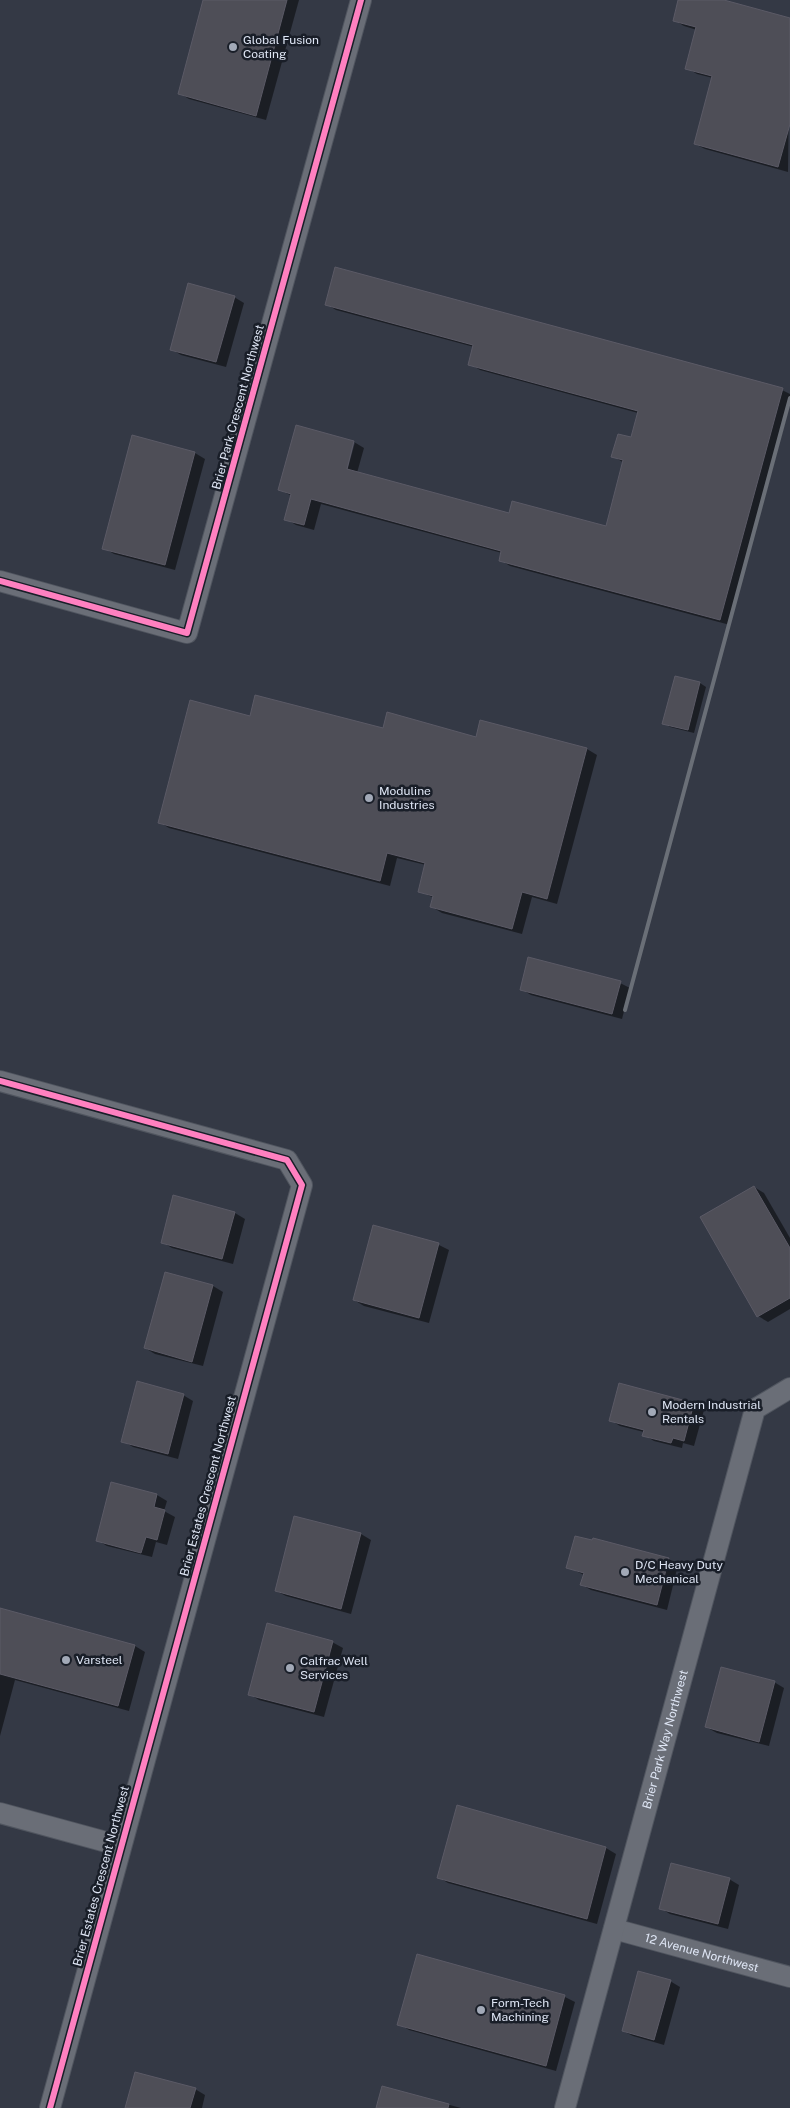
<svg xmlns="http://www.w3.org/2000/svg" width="790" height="2108" font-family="'Public Sans',sans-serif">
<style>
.shadow{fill:#0007;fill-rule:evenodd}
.building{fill:#4e4e57;stroke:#5b5a66}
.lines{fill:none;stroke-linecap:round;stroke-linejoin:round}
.street-casing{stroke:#50555f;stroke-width:22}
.street{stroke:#6a6e77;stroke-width:20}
.rail{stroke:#6a6f77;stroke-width:4}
.cycleway-casing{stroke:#191e28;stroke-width:9}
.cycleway{stroke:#ff80c0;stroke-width:6}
.poi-dot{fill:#a2a9b7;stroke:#191e28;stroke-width:2}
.labels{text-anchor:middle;stroke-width:5;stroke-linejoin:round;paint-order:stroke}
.poi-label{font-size:12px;fill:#dee5f4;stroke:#191e28;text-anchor:start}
.street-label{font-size:12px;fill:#dee5f4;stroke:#191e28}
</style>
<rect width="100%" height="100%" fill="#343945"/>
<g class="shadow">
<path d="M205 0H299L266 120 189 99 179 93Z"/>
<path d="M679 0H720L790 19 788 172 705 149 695 144 713 78 697 74 687 68 697 30 684 26 674 20Z"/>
<path d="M336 269 782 390 790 394V404L730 625 510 566 500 560 502 553 321 504 314 530 296 525 286 519 292 496 280 490 297 426 354 442 364 448 357 473 510 514 513 502 606 528 624 463 613 456 618 435 631 439 638 413 480 370 470 364 474 347 336 310 326 304ZM352 442H355L346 475 344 474Z"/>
<path d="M234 297 244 303 226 367 181 355 171 349Z"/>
<path d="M133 437 195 453 205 459 175 570 114 554 104 548Z"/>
<path d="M676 677 700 683 706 687 694 733 670 727 664 723Z"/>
<path d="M251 717 587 749 597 755 557 904 532 897 522 934 442 913 432 907 434 898 419 891 426 865 397 858 390 886 169 828 159 822Z"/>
<path d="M620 983 630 988 622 1019 531 995 521 989Z"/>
<path d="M754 1187 764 1193 790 1238V1309L768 1322 758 1316Z"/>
<path d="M235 1213 245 1219 233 1264 172 1248 162 1242Z"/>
<path d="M374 1227 439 1245 449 1250 429 1323 364 1306 354 1300Z"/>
<path d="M166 1274 213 1286 223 1292 203 1366 155 1354 145 1348Z"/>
<path d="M183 1395 193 1401 178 1459 133 1447 123 1441Z"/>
<path d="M694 1404 704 1410 694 1446 683 1443 682 1448 654 1441 644 1435V1432L620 1426 610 1420Z"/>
<path d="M157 1495 167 1501 164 1511 175 1517 167 1545 156 1542 152 1557 107 1546 97 1540Z"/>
<path d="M361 1534 371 1540 351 1614 286 1596 276 1591Z"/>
<path d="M594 1539 669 1559 678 1565 667 1610 591 1590 582 1585 584 1575 568 1567Z"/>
<path d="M0 1609 135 1646 145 1652 129 1711 15 1680 0 1736Z"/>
<path d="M332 1642 343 1648 324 1717 259 1700 249 1694Z"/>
<path d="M774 1682 784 1688 769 1746 717 1733 706 1727Z"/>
<path d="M458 1807 606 1848 616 1854 597 1924 448 1883 438 1877Z"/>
<path d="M729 1879 739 1885 728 1929 670 1914 660 1908Z"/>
<path d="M418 1956 565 1997 575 2002 556 2071 409 2030 399 2024Z"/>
<path d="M670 1981 680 1987 664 2045 633 2036 623 2031Z"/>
<path d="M383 2087 461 2108H377Z"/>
<path d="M195 2089 205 2095 202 2108H126Z"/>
</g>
<g class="building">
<path d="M203 0H287L256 116 178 94Z"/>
<path d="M678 0H724L790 18V124L778 167 694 144 712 76 685 69 696 27 673 21Z"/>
<path d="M335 267 783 388 720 620 499 561 501 551 311 499 304 525 284 520 291 494 278 490 296 425 354 441 347 469 509 513 512 501 606 526 623 460 611 457 618 434 631 437 638 411 468 365 473 345 325 305Z"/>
<path d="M188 283 235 296 216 362 170 350Z"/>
<path d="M132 435 195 452 165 565 102 549Z"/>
<path d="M675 676 700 682 688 730 662 724Z"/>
<path d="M255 695 383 728 387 712 476 737 480 720 587 748 547 899 522 892 512 929 430 907 433 896 418 892 425 863 387 853 380 881 158 823 190 700 250 716Z"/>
<path d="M528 957 621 981 612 1014 520 990Z"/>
<path d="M754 1186 790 1248V1298L757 1317 700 1217Z"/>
<path d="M173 1195 235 1212 222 1259 161 1243Z"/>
<path d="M373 1225 439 1243 419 1318 353 1300Z"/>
<path d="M165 1272 213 1285 192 1362 144 1348Z"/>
<path d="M137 1381 184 1394 168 1454 121 1442Z"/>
<path d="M619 1383 694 1403 684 1441 673 1438 671 1443 642 1436 644 1430 609 1421Z"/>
<path d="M111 1482 157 1494 154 1507 165 1510 157 1540 146 1537 141 1553 96 1541Z"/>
<path d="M294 1516 361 1533 341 1609 275 1591Z"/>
<path d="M575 1536 592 1540 593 1538 669 1558 657 1605 580 1585 584 1573 566 1568Z"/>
<path d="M0 1608 135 1645 118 1706 0 1674Z"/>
<path d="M267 1623 333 1641 314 1712 248 1695Z"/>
<path d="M721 1667 775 1681 759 1742 705 1727Z"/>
<path d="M457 1805 606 1847 587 1919 437 1878Z"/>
<path d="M671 1863 730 1878 718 1924 659 1909Z"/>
<path d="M417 1954 565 1995 546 2066 397 2025Z"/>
<path d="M638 1971 671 1980 654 2040 622 2031Z"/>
<path d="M135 2072 196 2088 190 2108H125Z"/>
<path d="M382 2086 449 2104 448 2108H376Z"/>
</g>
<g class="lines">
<defs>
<g id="street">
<path d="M0 581 187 633 361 0"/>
<path d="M0 1081 287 1160 302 1185 50 2108"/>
<path d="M0 1813 121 1846"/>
<path id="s1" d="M614 1929 790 1977"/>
<path id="s2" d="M565 2108 755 1409 790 1388"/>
</g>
</defs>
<use href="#street" class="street-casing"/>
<use href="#street" class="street"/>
<path class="rail" d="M625 1010 790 398"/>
<defs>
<g id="cycleway">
<path d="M0 581 187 633 361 0"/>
<path d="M0 1081 287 1160 302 1185 50 2108"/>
</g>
</defs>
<use href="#cycleway" class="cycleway-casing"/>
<use href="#cycleway" class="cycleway"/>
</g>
<g class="poi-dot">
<circle cx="233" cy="47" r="5"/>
<circle cx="369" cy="798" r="5"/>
<circle cx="652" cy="1412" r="5"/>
<circle cx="625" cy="1572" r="5"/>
<circle cx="66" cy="1660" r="5"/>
<circle cx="290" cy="1668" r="5"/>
<circle cx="481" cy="2010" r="5"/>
</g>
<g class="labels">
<g class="poi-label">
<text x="243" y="44">Global Fusion<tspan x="243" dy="14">Coating</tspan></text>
<text x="379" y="795">Moduline<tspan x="379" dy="14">Industries</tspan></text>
<text x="662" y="1409">Modern Industrial<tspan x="662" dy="14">Rentals</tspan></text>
<text x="635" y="1569">D/C Heavy Duty<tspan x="635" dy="14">Mechanical</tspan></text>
<text x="76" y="1664">Varsteel</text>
<text x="300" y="1665">Calfrac Well<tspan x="300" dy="14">Services</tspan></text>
<text x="491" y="2007">Form-Tech<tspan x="491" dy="14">Machining</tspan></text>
</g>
<g class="street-label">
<text transform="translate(238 407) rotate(-75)" y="4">Brier Park Crescent Northwest</text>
<text transform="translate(208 1486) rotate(-75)" y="4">Brier Estates Crescent Northwest</text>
<text dy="4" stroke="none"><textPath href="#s2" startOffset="382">Brier Park Way Northwest</textPath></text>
<text transform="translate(101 1876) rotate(-75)" y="4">Brier Estates Crescent Northwest</text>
<text dy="4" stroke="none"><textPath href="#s1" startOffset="91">12 Avenue Northwest</textPath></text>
</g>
</g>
</svg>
